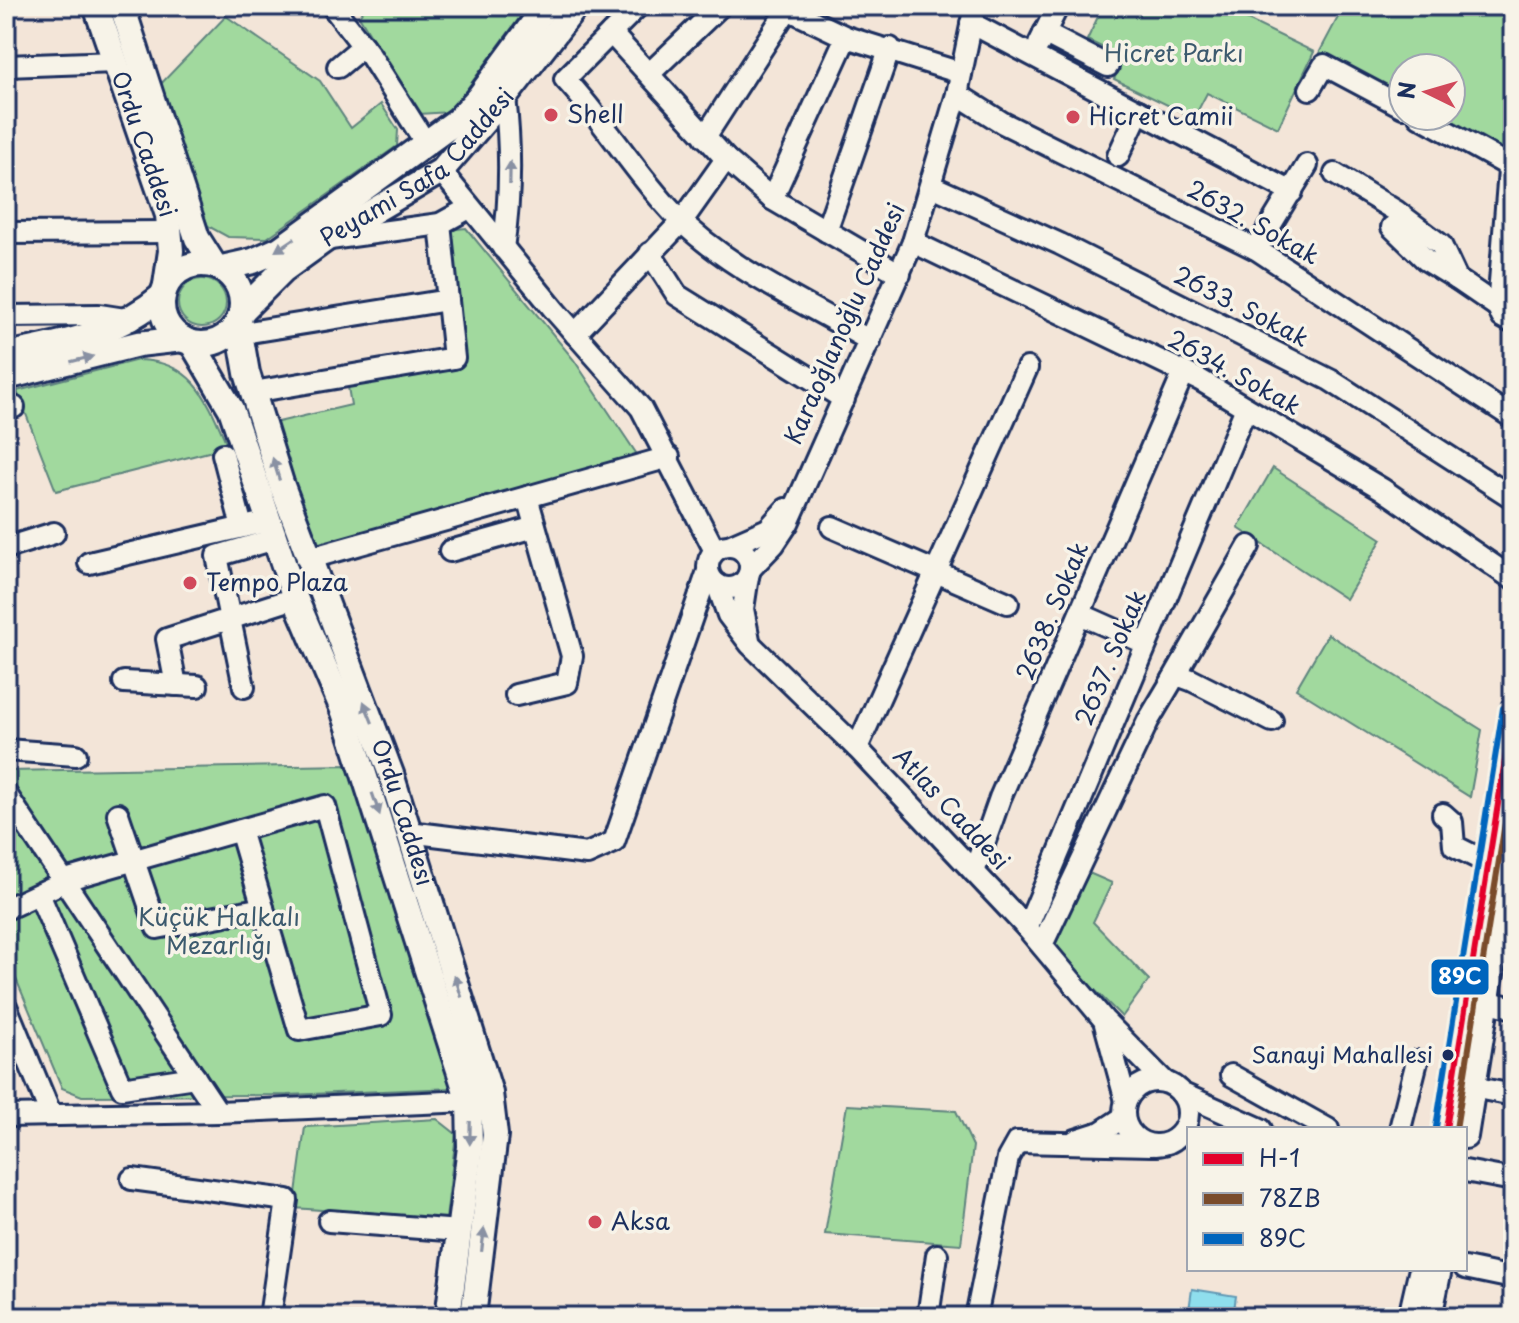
<svg xmlns="http://www.w3.org/2000/svg" width="1519" height="1323" font-family="'Playpen Sans',sans-serif">
<style>
.green{fill:#a1d99e;stroke:#5e847e;stroke-width:2}
.water{fill:#8fdeed;stroke:#6198b4;stroke-width:2}
.lines{fill:none;stroke-linecap:round;stroke-linejoin:round}
.minor-casing{stroke:#1b2f5e;stroke-width:26}
.major-casing{stroke:#1b2f5e;stroke-width:30}
.minor{stroke:#f7f3e8;stroke-width:20}
.major{stroke:#f7f3e8;stroke-width:24}
.bus-1-casing{stroke:#f7f3e8;stroke-width:12}
.bus-2-casing{stroke:#f7f3e8;stroke-width:12}
.bus-3-casing{stroke:#f7f3e8;stroke-width:12}
.bus-1{stroke:#e4002b;stroke-width:6}
.bus-2{stroke:#7a4b2a;stroke-width:6}
.bus-3{stroke:#0065bd;stroke-width:6}
.oneway{fill:#8991a3}
.poi-dot{fill:#d1495b;stroke:#f7f3e8;stroke-width:3}
.bus-dot{fill:#1b2f5e;stroke:#f7f3e8;stroke-width:3}
.labels{text-anchor:middle;stroke-width:7;stroke-linejoin:round;paint-order:stroke}
.bus-label{font-size:22px;fill:#1b2f5e;stroke:#f7f3e8;text-anchor:end}
.park-label{font-size:24px;fill:#3c5a6e;stroke:#f7f3e8}
.poi-label{font-size:24px;fill:#1b2f5e;stroke:#f7f3e8;text-anchor:start}
.street-label{font-size:24px;fill:#1b2f5e;stroke:#f7f3e8}
.line-badge{stroke:#f7f3e8;stroke-width:3}
.badge-label{font-size:22px;text-anchor:middle;font-weight:bold;fill:#fff}
</style>
<rect width="100%" height="100%" fill="#f3e5d8"/>
<filter id="ink" filterUnits="userSpaceOnUse"><feTurbulence type="fractalNoise" baseFrequency=".0125" numOctaves="2"/><feDisplacementMap in="SourceGraphic" scale="16" xChannelSelector="R" yChannelSelector="G"/><feConvolveMatrix kernelMatrix="1 2 1 2 8 2 1 2 1" color-interpolation-filters="sRGB"/></filter>
<g filter="url(#ink)">
<g class="green">
<path d="M366 6H528L450 112 419 114 359 16Z"/>
<path d="M1103 6H1219L1314 52 1278 128 1207 93 1194 118 1114 79 1124 58 1087 40Z"/>
<path d="M1344 6H1513V164L1428 116H1451V68H1403V102L1318 55Z"/>
<path d="M226 16 320 81 351 128 381 104 398 130 397 146 267 238 228 237 208 226 155 90Z"/>
<path d="M466 228 574 360 638 456 314 550 274 423 351 405 347 381 460 360 448 230Z"/>
<circle cx="202" cy="303" r="24"/>
<path d="M138 360C195 361 208 401 228 447L56 491 17 391Z"/>
<path d="M1273 468 1382 539 1346 599 1238 528Z"/>
<path d="M1328 634 1482 730 1470 797 1296 689Z"/>
<path d="M352 765 454 1088 287 1095 82 1096 62 1088 6 955V771Z"/>
<path d="M1082 870 1112 883 1093 922 1149 980 1122 1017 1050 945Z"/>
<path d="M847 1105 956 1111 973 1146 961 1244 825 1234Z"/>
<path d="M437 1119 456 1134 446 1219 294 1208 305 1127Z"/>
</g>
<path class="water" d="M1192 1289 1236 1296 1233 1317H1188Z"/>
<g class="lines">
<defs>
<g id="minor">
<path d="M332 6 370 55 425 142"/>
<path d="M638 6 565 79C605 122 634 172 674 214 727 269 805 302 870 341"/>
<path d="M781 6 846 37 961 73"/>
<path d="M971 23 1292 192"/>
<path d="M611 33 726 159 772 199 900 274"/>
<path d="M1044 33 1108 66"/>
<path d="M1039 44 1058 6"/>
<path d="M6 66 116 62"/>
<path d="M338 67 363 46"/>
<path d="M649 74 720 6"/>
<path d="M1310 89 1324 65 1403 107"/>
<path d="M957 94 1003 123 1256 249 1513 418"/>
<path d="M1419 116 1504 163 1509 170 1498 307 1502 317 1513 323"/>
<path d="M705 137 787 10"/>
<path d="M1118 156 1139 111"/>
<path d="M441 171 556 312 641 408 715 551"/>
<path d="M1335 174 1396 211 1441 245 1457 279 1498 307"/>
<path d="M932 186 1060 244 1330 380 1513 498"/>
<path d="M772 199 846 37"/>
<path d="M1392 227 1426 260 1457 279"/>
<path d="M826 231 890 48"/>
<path d="M6 233 171 232"/>
<path d="M330 239 440 224 469 208"/>
<path d="M913 242 1200 380 1382 489 1513 579"/>
<path d="M503 248C511 197 511 149 505 97"/>
<path d="M1256 249 1307 165"/>
<path d="M650 253 677 295 844 399"/>
<path d="M6 316 99 315 131 320"/>
<path d="M237 334 448 300"/>
<path d="M575 334 682 221 726 159"/>
<path d="M253 392 454 358 440 224"/>
<path d="M6 408 14 407"/>
<path d="M223 454 242 527"/>
<path d="M832 527 1008 603"/>
<path d="M729 546 768 529 786 509"/>
<circle cx="729" cy="567" r="21"/>
<path d="M6 548 54 533"/>
<path d="M450 551 535 527"/>
<path d="M307 559 669 457"/>
<path d="M89 563 269 521"/>
<path d="M750 569 774 544 788 523 913 242 957 94 975 6"/>
<path d="M748 576 743 609 749 640"/>
<path d="M717 584 728 615 750 644 857 748 1027 928 1104 1020 1164 1081"/>
<path d="M1080 614 1145 643"/>
<path d="M1173 679 1249 546"/>
<path d="M124 682 197 686"/>
<path d="M176 685 167 639 295 598"/>
<path d="M244 687 217 556 275 539"/>
<path d="M516 695 567 683 572 656 527 497"/>
<path d="M857 748 1027 368"/>
<path d="M6 750 76 755"/>
<path d="M6 794 218 1112"/>
<path d="M118 814 157 928 263 908"/>
<path d="M1443 814 1452 822 1454 846 1488 863"/>
<path d="M409 832 587 854 614 842 708 571"/>
<path d="M974 872 1000 798 1184 372"/>
<path d="M39 894 122 1088 195 1077"/>
<path d="M6 909 72 878 325 806 381 1015 299 1030 240 830"/>
<path d="M1027 928 1246 408"/>
<path d="M1042 945 1148 721 1173 679 1180 676 1191 680 1272 721"/>
<path d="M1486 1001 1513 1008"/>
<path d="M6 1006 51 1115"/>
<path d="M1105 1024 1126 1101"/>
<path d="M1231 1075 1328 1129"/>
<circle cx="1156" cy="1113" r="32"/>
<path d="M1472 1087 1513 1095"/>
<path d="M1181 1093 1261 1129"/>
<path d="M6 1116 218 1112 469 1101"/>
<path d="M1400 1129 1417 1061"/>
<path d="M1076 1140 1101 1132 1124 1117"/>
<path d="M1465 1171 1513 1180"/>
<path d="M132 1179 287 1200 270 1317"/>
<path d="M329 1221 459 1231"/>
<path d="M1465 1268 1513 1278"/>
<path d="M928 1317 937 1255"/>
<path d="M976 1317 1008 1158 1017 1142 1152 1145"/>
</g>
<g id="major">
<path id="s1" d="M96 6 168 215 171 251 166 285"/>
<path d="M122 6 197 238 214 265"/>
<circle cx="202" cy="304" r="40"/>
<path d="M222 268 253 261 280 249 458 120 479 97 546 6"/>
<path id="s2" d="M242 311 283 270 326 239 441 171 505 97 576 6"/>
<path id="s3" d="M238 322 247 373 281 483 391 774 490 1093 495 1135 473 1317"/>
<path d="M192 343 231 409 295 598 344 712 469 1101 470 1147 448 1317"/>
<path d="M6 355C64 343 117 335 163 295"/>
<path d="M6 377 138 344 183 339"/>
<path d="M1446 1129 1513 710"/>
<path d="M1465 1136 1513 837"/>
<path d="M1411 1317 1422 1269"/>
<path d="M1429 1317 1439 1269"/>
</g>
</defs>
<use href="#minor" class="minor-casing"/>
<use href="#major" class="major-casing"/>
<use href="#minor" class="minor"/>
<use href="#major" class="major"/>
<defs>
<path id="bus-1" d="M1446 1129 1513 710"/>
<path id="bus-2" d="M1456 1129 1513 773"/>
<path id="bus-3" d="M1436 1127 1503 708"/>
</defs>
<use href="#bus-1" class="bus-1-casing"/>
<use href="#bus-2" class="bus-2-casing"/>
<use href="#bus-3" class="bus-3-casing"/>
<use href="#bus-1" class="bus-1"/>
<use href="#bus-2" class="bus-2"/>
<use href="#bus-3" class="bus-3"/>
</g>
<defs><path id="oneway-solid" d="M-6-.8H1V-3.2L6.5 0L1 3.2V.8H-6Z" transform="scale(2)"/></defs>
<g class="oneway">
<use href="#oneway-solid" transform="translate(510 173) rotate(-89)"/>
<use href="#oneway-solid" transform="translate(285 245) rotate(147)"/>
<use href="#oneway-solid" transform="translate(82 359) rotate(-14)"/>
<use href="#oneway-solid" transform="translate(276 469) rotate(-107)"/>
<use href="#oneway-solid" transform="translate(368 712) rotate(-112)"/>
<use href="#oneway-solid" transform="translate(376 804) rotate(71)"/>
<use href="#oneway-solid" transform="translate(458 986) rotate(-108)"/>
<use href="#oneway-solid" transform="translate(470 1133) rotate(91)"/>
<use href="#oneway-solid" transform="translate(483 1240) rotate(-83)"/>
</g>
</g>
<g class="poi-dot">
<circle cx="551" cy="115" r="8"/>
<circle cx="1073" cy="117" r="8"/>
<circle cx="190" cy="583" r="8"/>
<circle cx="595" cy="1222" r="8"/>
</g>
<circle class="bus-dot" cx="1448" cy="1055" r="7"/>
<g class="labels">
<g class="bus-label">
<text x="1433" y="1063">Sanayi Mahallesi</text>
</g>
<g class="park-label">
<text x="1174" y="62">Hicret Parkı</text>
<text x="219" y="926">Küçük Halkalı<tspan x="219" dy="28">Mezarlığı</tspan></text>
</g>
<g class="poi-label">
<text x="567" y="123">Shell</text>
<text x="1089" y="125">Hicret Camii</text>
<text x="206" y="591">Tempo Plaza</text>
<text x="611" y="1230">Aksa</text>
</g>
<g class="street-label">
<text dy="8" stroke="none"><textPath href="#s1" startOffset="146">Ordu Caddesi</textPath></text>
<text dy="8" stroke="none"><textPath href="#s2" startOffset="228">Peyami Safa Caddesi</textPath></text>
<text transform="translate(1253 223) rotate(29)" y="8">2632. Sokak</text>
<text transform="translate(1241 307) rotate(27)" y="8">2633. Sokak</text>
<text transform="translate(845 324) rotate(-66)" y="8">Karaoğlanoğlu Caddesi</text>
<text transform="translate(1234 373) rotate(29)" y="8">2634. Sokak</text>
<text transform="translate(1053 611) rotate(-67)" y="8">2638. Sokak</text>
<text transform="translate(1111 658) rotate(-67)" y="8">2637. Sokak</text>
<text transform="translate(951 809) rotate(47)" y="8">Atlas Caddesi</text>
<text dy="8" stroke="none"><textPath href="#s3" startOffset="518">Ordu Caddesi</textPath></text>
</g>
</g>
<rect class="line-badge" x="1430" y="958" width="60" height="38" rx="8" fill="#0065bd"/>
<g class="badge-label">
<text x="1460" y="984">89C</text>
</g>
<rect width="1519" height="1323" fill="none" stroke="#f7f3e8" stroke-width="32"/>
<rect x="16" y="16" width="1487" height="1291" fill="none" stroke="#1b2f5e" stroke-width="3" filter="url(#ink)"/>
<rect x="1187" y="1127" width="280" height="144" fill="#f7f3e8" stroke="#9fa5b1" stroke-width="2"/>
<rect x="1203" y="1153" width="40" height="12" fill="#e4002b" stroke="#9fa5b1" stroke-width="2"/>
<text x="1259" y="1167" font-size="24" fill="#1b2f5e">H-1</text>
<rect x="1203" y="1193" width="40" height="12" fill="#7a4b2a" stroke="#9fa5b1" stroke-width="2"/>
<text x="1259" y="1207" font-size="24" fill="#1b2f5e">78ZB</text>
<rect x="1203" y="1233" width="40" height="12" fill="#0065bd" stroke="#9fa5b1" stroke-width="2"/>
<text x="1259" y="1247" font-size="24" fill="#1b2f5e">89C</text>
<g transform="translate(1427 92) rotate(275)"><circle r="38" fill="#f7f3e8" stroke="#9fa5b1" stroke-width="2"/>
<path d="M0-6L14 30L0 20L-14 30Z" fill="#d1495b"/>
<text y="-12" font-size="22" font-weight="bold" text-anchor="middle" fill="#1b2f5e">N</text>
</g>
</svg>
